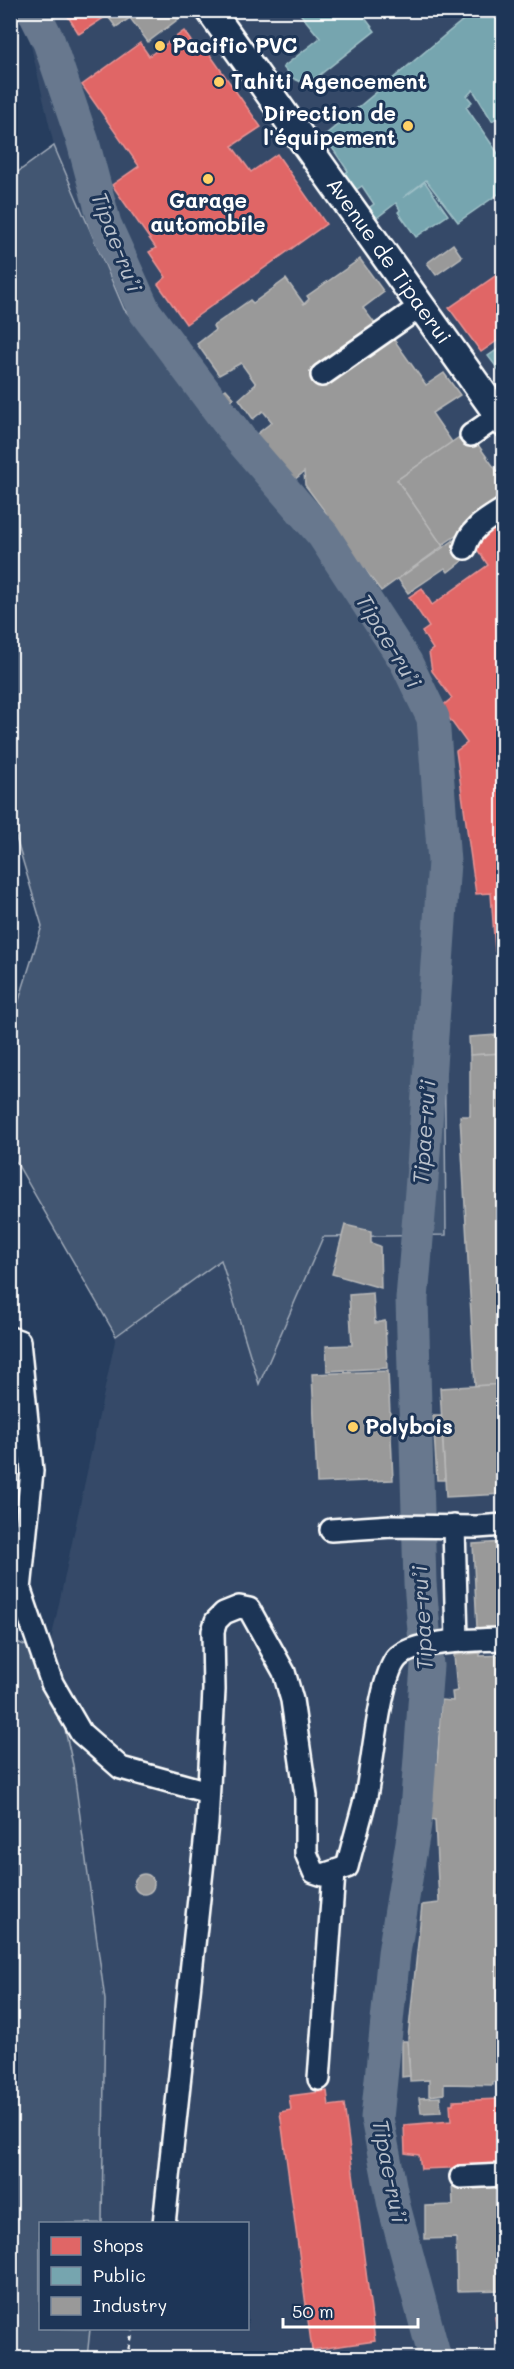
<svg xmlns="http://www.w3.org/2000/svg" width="514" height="2369" font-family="Mali,sans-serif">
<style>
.built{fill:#344a68}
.green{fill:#425672;stroke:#a0aab8;stroke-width:1.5}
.shops{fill:#e06666;stroke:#e99494;stroke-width:1.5}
.public{fill:#76a5af;stroke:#9fc0c7;stroke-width:1.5}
.industry{fill:#999;stroke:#b8b8b8;stroke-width:1.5}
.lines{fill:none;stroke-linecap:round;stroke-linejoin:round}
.river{stroke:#67788e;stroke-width:33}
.minor-casing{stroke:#fff;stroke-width:26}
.major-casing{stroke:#fff;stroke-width:32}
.path{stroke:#fff;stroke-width:3;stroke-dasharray:4.5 4.5;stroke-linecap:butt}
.minor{stroke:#1d3557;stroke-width:21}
.major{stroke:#1d3557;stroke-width:27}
.poi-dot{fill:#ffd166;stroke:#1d3557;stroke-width:2}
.labels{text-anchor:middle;stroke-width:6;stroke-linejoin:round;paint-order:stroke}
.poi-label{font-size:21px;font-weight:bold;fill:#fff;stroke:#1d3557;text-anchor:start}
.street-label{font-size:21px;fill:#fff;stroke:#1d3557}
.water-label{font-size:22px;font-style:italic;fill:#bbc2cc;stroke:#1d3557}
</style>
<rect width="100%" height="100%" fill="#263d5e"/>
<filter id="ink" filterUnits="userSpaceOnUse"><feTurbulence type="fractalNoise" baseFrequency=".0167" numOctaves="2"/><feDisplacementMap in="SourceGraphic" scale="12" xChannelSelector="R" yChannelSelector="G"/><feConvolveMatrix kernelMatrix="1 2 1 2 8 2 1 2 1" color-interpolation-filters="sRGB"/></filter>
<g filter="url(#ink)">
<path class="built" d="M23 11H503V2358H87L90 2329 248 2328V2224L102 2223 105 2000 73 1765 48 1655 116 1336 221 1260 260 1383 323 1237 446 1235 444 1005 453 910 451 846 431 731 383 630 317 537 124 309 54 146Z"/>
<g class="green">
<path d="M54 146 124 309 317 537 383 630 431 731 451 846 453 910 444 1005 446 1235 323 1237 259 1384 221 1260 116 1336 11 1153V1026L42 926 11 821V177Z"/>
<path d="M10 1639 48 1655 73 1765 105 2000 102 2223 40 2224V2328L90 2329 87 2358H11Z"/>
</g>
<g class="shops">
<path d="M64 10H116L79 34Z"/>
<path d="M184 31 199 53 206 49 261 127 232 146 251 172 277 154 326 224 186 324 158 284 166 277 149 252 156 248 112 185 139 166 82 85 140 43 149 56Z"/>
<path d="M504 270V336L481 352 449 308Z"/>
<path d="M504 519V1005L499 950 495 951 491 893 476 894 456 751 467 743 441 707 452 698 432 671 429 652 433 649 422 632 429 627 409 597 422 588 432 605 488 565 472 542Z"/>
<path d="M327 2091 329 2106 344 2104 375 2341 312 2350 280 2112 291 2110 289 2096Z"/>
<path d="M498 2099V2102L504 2101V2166L421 2169 419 2155 405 2153 404 2125 451 2121 450 2104H453V2101Z"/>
<path d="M504 2316V2358H501L495 2317Z"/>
</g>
<g class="public">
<path d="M297 10H359L375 31 317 77 303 83 292 78 283 67 320 38Z"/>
<path d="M475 10H504V113L492 121 473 90 467 96 472 102 466 107 504 162V174L498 179 504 190 458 222 426 180 403 198 425 182 448 215 416 237 398 212 400 210 396 203 374 220 366 210 374 204 362 186 353 192 342 176 348 171 324 136Z"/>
<path d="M504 345V377L488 356Z"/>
</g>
<g class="industry">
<path d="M122 10H182L185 14 148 42 130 18 116 27 109 18Z"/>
<path d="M326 105 332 112 324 119 318 112Z"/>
<path d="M453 244 462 257 436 275 427 263Z"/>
<path d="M360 259 384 292 363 308 379 329 390 334 426 385 444 373 460 395 432 413 452 442 397 480 443 546 381 591 323 515 326 513 305 485 304 472 294 480 253 437 272 422 263 411 253 419 239 399 256 384 241 363 219 375 197 344 215 330 213 326 250 300 253 303 286 279 304 304 309 299 307 296Z"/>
<path d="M226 389 234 398 226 404 219 394Z"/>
<path d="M468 431 504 481V503L442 545 397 480Z"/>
<path d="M454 540 467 557 448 572 445 568 408 593 398 579Z"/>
<path d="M497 1035 504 1036V1053L470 1055 469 1037Z"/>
<path d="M504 1053V1384L475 1386 460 1116H470V1055Z"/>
<path d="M345 1225 371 1231V1243L380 1246 381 1288 332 1274Z"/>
<path d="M373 1293 375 1323 385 1321 387 1368 327 1371 326 1346 352 1345 349 1295Z"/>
<path d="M388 1371 393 1480 317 1483 312 1374Z"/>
<path d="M504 1384V1494L446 1497 440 1388Z"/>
<path d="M433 1416H441L445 1480H437Z"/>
<path d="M504 1542V1626L477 1628 473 1544Z"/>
<path d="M480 1653V1656L504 1655V2081L493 2082V2085L444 2084V2094L429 2096V2080L410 2081 408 2038 422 1905 439 1903 435 1820 426 1819 429 1764H437L441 1700 453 1701 452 1692 457 1691 454 1655Z"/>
<circle cx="144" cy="1884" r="10"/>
<path d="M402 2041H407L410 2076 402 2077Z"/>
<path d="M440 2097 441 2112 421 2113 419 2098Z"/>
<path d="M504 2182V2290L457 2291 456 2238 425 2239V2206L453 2205 452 2183Z"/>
</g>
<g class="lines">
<path class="river" d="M33 10 49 42 83 142 105 224 145 312 241 440 323 535 406 662 433 718 444 862 423 1167 412 1299 420 1583 427 1666 415 1824 394 1953 377 2118 394 2206 435 2358"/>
<defs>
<g id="minor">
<path d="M322 375 421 306"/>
<path d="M471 435 498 416"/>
<path d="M465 548C470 528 487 520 504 509"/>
<path d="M10 1338 19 1341 32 1471 20 1590 52 1683 81 1733 121 1768 208 1792"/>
<path d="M454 1526 457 1641"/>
<path d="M331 1530 392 1526 477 1527 504 1525"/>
<path d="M319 2079 334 1873"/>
<path d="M461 2177 504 2175"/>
<path d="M164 2224 207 1824 214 1690 213 1631 216 1621 224 1613 239 1607 249 1609 284 1672 292 1700 306 1796V1853L314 1872 323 1875 347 1867C353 1843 360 1820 366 1796 372 1768 380 1676 397 1658 414 1640 479 1640 504 1639"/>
</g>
<g id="major">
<path id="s1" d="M210 10 504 423"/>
</g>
</defs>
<use href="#minor" class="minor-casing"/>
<use href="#major" class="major-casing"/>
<path class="path" d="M127 2358 133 2328"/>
<use href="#minor" class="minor"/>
<use href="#major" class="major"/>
</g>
</g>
<g class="poi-dot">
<circle cx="160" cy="46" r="6"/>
<circle cx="219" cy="82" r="6"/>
<circle cx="408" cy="126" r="6"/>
<circle cx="208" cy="179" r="6"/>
<circle cx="353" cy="1427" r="6"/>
</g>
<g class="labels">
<g class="poi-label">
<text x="172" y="53">Pacific PVC</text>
<text x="231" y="89">Tahiti Agencement</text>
<text x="396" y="121" text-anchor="end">Direction de<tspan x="396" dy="24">l'équipement</tspan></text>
<text x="208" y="208" text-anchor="middle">Garage<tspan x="208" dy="24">automobile</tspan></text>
<text x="365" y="1434">Polybois</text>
</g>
<g class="street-label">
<text dy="7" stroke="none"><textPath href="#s1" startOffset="308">Avenue de Tipaerui</textPath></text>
</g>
<g class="water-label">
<text transform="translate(117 242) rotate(69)" y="8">Tipae-ru’i</text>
<text transform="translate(389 641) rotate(59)" y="8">Tipae-ru’i</text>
<text transform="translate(424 1132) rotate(-86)" y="8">Tipae-ru’i</text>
<text transform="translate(422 1618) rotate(-93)" y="8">Tipae-ru’i</text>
<text transform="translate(390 2171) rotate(79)" y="8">Tipae-ru’i</text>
</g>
</g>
<rect width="514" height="2369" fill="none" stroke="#1d3557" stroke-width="36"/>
<rect x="18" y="18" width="478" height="2333" fill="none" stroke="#fff" stroke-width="2" filter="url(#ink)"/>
<rect x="39" y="2222" width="210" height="108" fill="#1d3557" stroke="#77869a" stroke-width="1.5"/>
<rect x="51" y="2237" width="30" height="18" fill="#e06666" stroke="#77869a" stroke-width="1.5"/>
<text x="93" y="2252" font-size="18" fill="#ffffff">Shops</text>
<rect x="51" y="2267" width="30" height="18" fill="#76a5af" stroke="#77869a" stroke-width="1.5"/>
<text x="93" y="2282" font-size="18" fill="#ffffff">Public</text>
<rect x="51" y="2297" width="30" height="18" fill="#999999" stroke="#77869a" stroke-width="1.5"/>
<text x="93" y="2312" font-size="18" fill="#ffffff">Industry</text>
<path d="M283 2318v9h135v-9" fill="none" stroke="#ffffff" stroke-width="3"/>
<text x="292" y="2318" font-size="18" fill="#ffffff" stroke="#1d3557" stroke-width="4.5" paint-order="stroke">50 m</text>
</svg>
